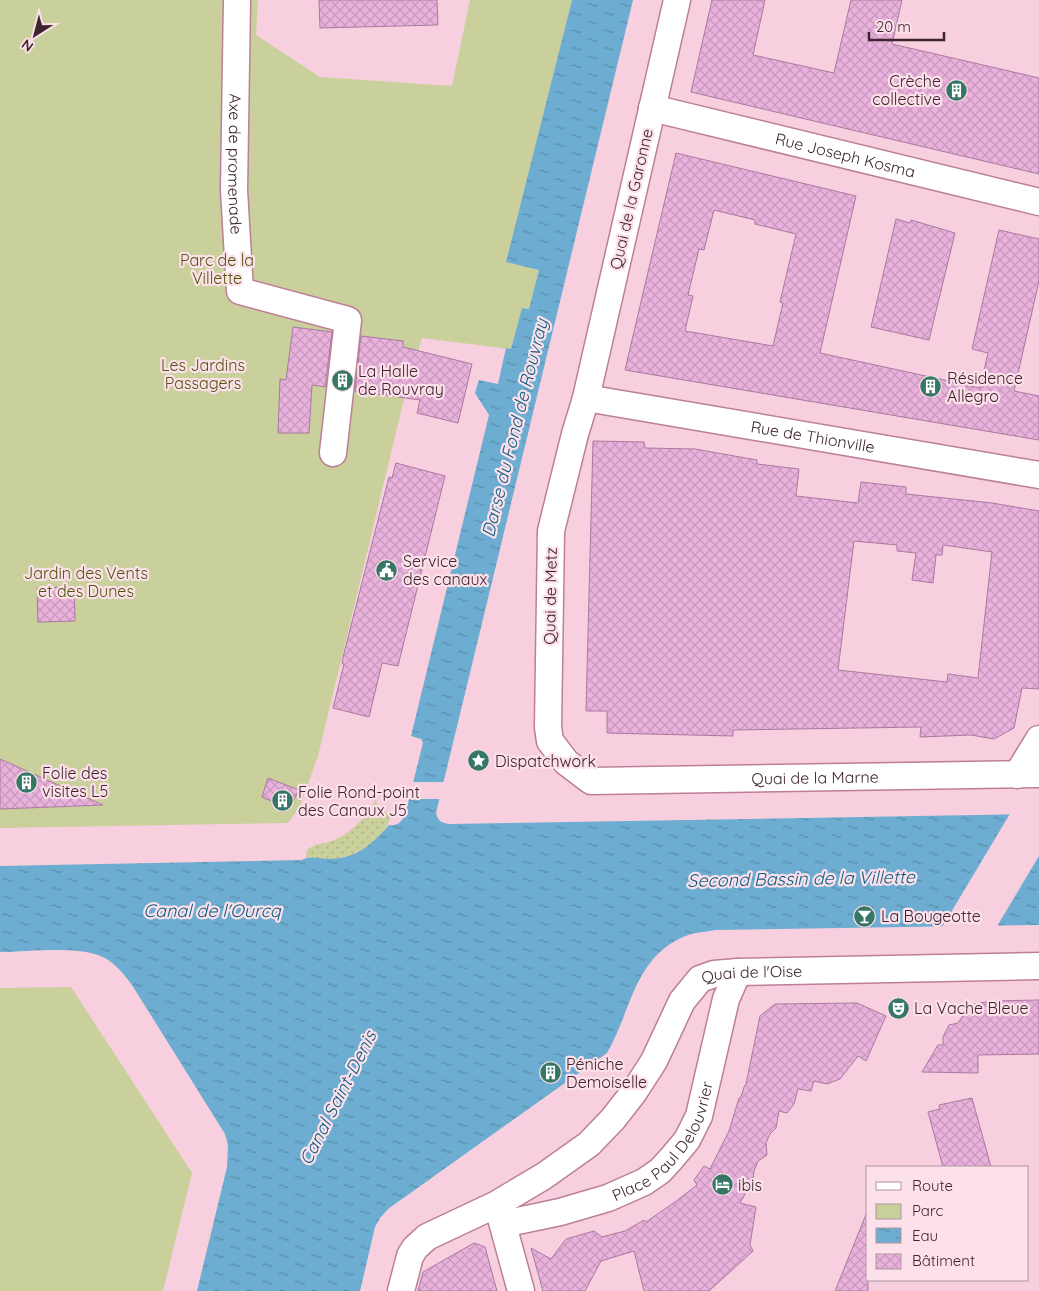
<svg xmlns="http://www.w3.org/2000/svg" width="1039" height="1291" font-family="Quicksand,sans-serif">
<style>
.grass{fill:url(#grass-dots)}
.park{fill:#c9d09b}
.water{fill:url(#water-ripples)}
.pier{fill:#f7cfde}
.building{fill:url(#building-cross-hatch);stroke:#aa79a0;fill-rule:evenodd}
.lines{fill:none;stroke-linecap:round;stroke-linejoin:round}
.street-casing{stroke:#bd7f98;stroke-width:29}
.street{stroke:#fff;stroke-width:26}
.labels{text-anchor:middle;stroke-width:4.5;stroke-linejoin:round;paint-order:stroke}
.poi-label{font-size:16px;fill:#3d242e;stroke:#fce0ea;text-anchor:start}
.street-label{font-size:16px;fill:#3d242e;stroke:#fce0ea}
.park-label{font-size:16px;fill:#51560c;stroke:#fce0ea}
.water-label{font-size:18px;font-style:italic;fill:#075d81;stroke:#fce0ea}
</style>
<defs>
<pattern id="grass-dots" width="8" height="8" patternUnits="userSpaceOnUse" patternTransform="scale(1.25)"><rect width="8" height="8" fill="#c9d09b"/><path d="M2 2h.1M6 6h.1" fill="none" stroke="#aeb286" stroke-width="1.8" stroke-linecap="round"/></pattern>
<pattern id="water-ripples" width="26" height="14" patternUnits="userSpaceOnUse" patternTransform="scale(1.25)"><rect width="26" height="14" fill="#6cadd1"/><path d="M2 4q2-2 4 0t4 0M15 11q2-2 4 0t4 0" fill="none" stroke="#5a8daa"/></pattern>
<pattern id="building-cross-hatch" width="8" height="8" patternUnits="userSpaceOnUse" patternTransform="scale(1.25)"><rect width="8" height="8" fill="#e9b2dd"/><path d="M0 0l8 8M0 8l8-8" fill="none" stroke="#c999be"/></pattern>
</defs>
<rect width="100%" height="100%" fill="#f7cfde"/>
<path class="grass" d="M376 799 377 805 391 816C384 841 356 858 330 859 322 859 314 858 306 857L307 850C314 844 321 844 329 842 350 835 366 818 376 799Z"/>
<g class="park">
<path d="M0 0H258L256 35 320 77 452 86 470 0H572L506 262 539 270 529 310 522 309 511 349 422 338 404 399 318 756 300 806 288 823 0 828Z"/>
<path d="M71 987 192 1173 163 1291H0V988Z"/>
</g>
<path class="water" d="M572 0H633L436 813C438 821 442 823 449 824L1039 814V925L715 930C706 932 696 932 688 935 634 955 632 1010 607 1053L388 1209 380 1218 375 1227 360 1291H197L227 1167 228 1145 225 1134 132 985C123 973 113 960 98 955 71 946 28 952 0 952V866L302 860C310 855 320 859 329 859 356 859 373 844 389 825 397 826 401 823 405 815L423 743 421 739 411 736 489 415 475 393 479 380 498 384 506 348 511 349 522 308 529 309 539 270 506 262Z"/>
<g class="pier">
<path d="M411 782H446L442 799H407Z"/>
<path d="M1011 812H1039V856L996 928 941 929Z"/>
</g>
<g class="building">
<path d="M319 0H437L438 25 320 28Z"/>
<path d="M712 0H765L753 55 834 73 851 0H902L892 44 1039 78V174L691 92Z"/>
<path d="M676 153 856 196 820 353 958 383 963 386V385L980 388 988 353 972 349 999 230 1039 239V281L1014 391 1039 396V440L625 370ZM714 210 755 220V224L796 234 780 302 783 303 773 346 685 331 693 296 688 295 699 249 704 250Z"/>
<path d="M896 219 910 223 911 220 955 233 929 340 871 327Z"/>
<path d="M293 327 332 332 325 387 312 385 309 433H278L280 379 286 380Z"/>
<path d="M361 336 403 341V347L472 364 458 423 417 413 420 400 355 391Z"/>
<path d="M593 441 644 442 645 448 695 449 757 460V464L799 469 796 496 858 503 861 482 906 487V494L992 503 1039 511V689L1022 688 1014 728 994 739 971 735 920 737 921 727 733 730V736L607 733V711H586ZM854 541 897 545V551L916 553 912 580 933 583 936 555H942L943 545 992 552 978 678 948 674 947 682 838 670Z"/>
<path d="M396 463 445 476 398 666 382 663 369 717 333 708 344 664 342 663 344 653 389 477 392 478Z"/>
<path d="M74 587 75 621 38 622 37 588Z"/>
<path d="M0 759 103 805 0 809Z"/>
<path d="M268 778 299 790 289 809 262 797Z"/>
<path d="M1039 1000V1054L978 1055V1073L922 1072 938 1045H943V1037L949 1025 958 1023 970 1005 992 1001Z"/>
<path d="M857 1003 886 1016 866 1061 858 1056 840 1079 827 1084 814 1081 811 1091 798 1089 794 1104 787 1113 779 1111 776 1128 770 1134 766 1143 767 1155 758 1161 754 1171 753 1180 740 1203 756 1207 750 1245 753 1251 709 1291H644L634 1251 601 1261 585 1291H543L531 1248 551 1259 566 1239 594 1231 602 1237 625 1231 644 1220 646 1222 675 1202 697 1185 694 1180 704 1166 710 1169 729 1131 739 1098 741 1097 744 1087 746 1084 760 1016 775 1004Z"/>
<path d="M972 1098 991 1167H943L928 1112 940 1109 939 1105Z"/>
<path d="M867 1212 868 1291H835Z"/>
<path d="M474 1243 485 1247 497 1291H418L423 1272Z"/>
</g>
<g class="lines">
<defs>
<g id="street">
<path id="s1" d="M237 0 234 190 240 291 348 320 333 453"/>
<path id="s2" d="M677 0 586 398 575 434 551 531 548 727 550 741 566 762 591 781 1039 774"/>
<path id="s3" d="M652 108 1039 202"/>
<path id="s4" d="M586 398 1039 475"/>
<path d="M1017 775 1039 739"/>
<path d="M498 1207 521 1291"/>
<path id="s5" d="M503 1224 560 1212 608 1198 644 1182 660 1171 671 1159 687 1140 699 1116 726 999 738 972"/>
<path id="s6" d="M401 1291 410 1256 415 1248 427 1237 497 1204 544 1176 589 1144 613 1119 634 1092 654 1061 682 1001 700 979 714 974 738 972 1039 966"/>
</g>
</defs>
<use href="#street" class="street-casing"/>
<use href="#street" class="street"/>
</g>
<defs>
<symbol id="building-disc" viewBox="-11 -11 22 22"><circle r="9.5" fill="#357665" stroke="#fce0ea"/><path d="M-4-6H4V6H1V3H-1V6H-4ZM-2.5-4.3h1.7v1.8h-1.7ZM.8-4.3h1.7v1.8H.8ZM-2.5-1h1.7V.8h-1.7ZM.8-1h1.7V.8H.8Z" fill="#fff"/></symbol>
<symbol id="civic-disc" viewBox="-11 -11 22 22"><circle r="9.5" fill="#357665" stroke="#fce0ea"/><path d="M-.6-6.5H3V-4.5H.6V-3L4-1V1h2V6H-6V1h2V-1L-.6-3ZM-1.2 2.5V6h2.4V2.5Z" fill="#fff"/></symbol>
<symbol id="sight-disc" viewBox="-11 -11 22 22"><circle r="9.5" fill="#357665" stroke="#fce0ea"/><path d="M0-6L1.8-2.2L6-1.7L2.9 1.2L3.7 5.4L0 3.3L-3.7 5.4L-2.9 1.2L-6-1.7L-1.8-2.2Z" fill="#fff"/></symbol>
<symbol id="bar-disc" viewBox="-11 -11 22 22"><circle r="9.5" fill="#357665" stroke="#fce0ea"/><path d="M-6-5H6L.8 .8V4.5H3.5V6h-7V4.5H-.8V.8Z" fill="#fff"/></symbol>
<symbol id="theatre-disc" viewBox="-11 -11 22 22"><circle r="9.5" fill="#357665" stroke="#fce0ea"/><path d="M-5-5.5Q0-4 5-5.5V0Q5 5 0 6Q-5 5-5 0ZM-3.3-2.5H-1v1.5H-3.3ZM1-2.5H3.3v1.5H1ZM-2.8 1Q0 5.5 2.8 1Z" fill="#fff"/></symbol>
<symbol id="hotel-disc" viewBox="-11 -11 22 22"><circle r="9.5" fill="#357665" stroke="#fce0ea"/><path d="M-6-4.5h1.5V1H6V5H4.5V3h-9V5H-6ZM-4 0a1.8 1.8 0 1 1 3.6 0ZM.5 0V-2.5h3Q6-2.5 6 0Z" fill="#fff"/></symbol>
</defs>
<g fill-rule="evenodd">
<use href="#building-disc" x="944" y="78" width="25" height="25"/>
<use href="#building-disc" x="330" y="368" width="25" height="25"/>
<use href="#building-disc" x="918" y="374" width="25" height="25"/>
<use href="#civic-disc" x="374" y="558" width="25" height="25"/>
<use href="#sight-disc" x="466" y="748" width="25" height="25"/>
<use href="#building-disc" x="14" y="770" width="25" height="25"/>
<use href="#building-disc" x="270" y="788" width="25" height="25"/>
<use href="#bar-disc" x="852" y="904" width="25" height="25"/>
<use href="#theatre-disc" x="886" y="996" width="25" height="25"/>
<use href="#building-disc" x="538" y="1060" width="25" height="25"/>
<use href="#hotel-disc" x="710" y="1172" width="25" height="25"/>
</g>
<g class="labels">
<g class="poi-label">
<text x="941" y="87" text-anchor="end">Crèche<tspan x="941" dy="18">collective</tspan></text>
<text x="358" y="377">La Halle<tspan x="358" dy="18">de Rouvray</tspan></text>
<text x="947" y="384">Résidence<tspan x="947" dy="18">Allegro</tspan></text>
<text x="403" y="567">Service<tspan x="403" dy="18">des canaux</tspan></text>
<text x="495" y="767">Dispatchwork</text>
<text x="42" y="779">Folie des<tspan x="42" dy="18">visites L5</tspan></text>
<text x="298" y="798">Folie Rond-point<tspan x="298" dy="18">des Canaux J5</tspan></text>
<text x="881" y="922">La Bougeotte</text>
<text x="914" y="1014">La Vache Bleue</text>
<text x="566" y="1070">Péniche<tspan x="566" dy="18">Demoiselle</tspan></text>
<text x="738" y="1191">ibis</text>
</g>
<g class="street-label">
<text dy="6" stroke="none"><textPath href="#s3" startOffset="199">Rue Joseph Kosma</textPath></text>
<text dy="6" stroke="none"><textPath href="#s1" startOffset="164">Axe de promenade</textPath></text>
<text transform="translate(631 199) rotate(-77)" y="6">Quai de la Garonne</text>
<text dy="6" stroke="none"><textPath href="#s4" startOffset="230">Rue de Thionville</textPath></text>
<text transform="translate(550 596) rotate(-89)" y="6">Quai de Metz</text>
<text dy="6" stroke="none"><textPath href="#s2" startOffset="1038">Quai de la Marne</textPath></text>
<text dy="6" stroke="none"><textPath href="#s6" startOffset="502">Quai de l'Oise</textPath></text>
<text dy="6" stroke="none"><textPath href="#s5" startOffset="192">Place Paul Delouvrier</textPath></text>
</g>
<g class="park-label">
<text x="217" y="266">Parc de la<tspan x="217" dy="18">Villette</tspan></text>
<text x="203" y="371">Les Jardins<tspan x="203" dy="18">Passagers</tspan></text>
<text x="86" y="579">Jardin des Vents<tspan x="86" dy="18">et des Dunes</tspan></text>
</g>
<g class="water-label">
<text transform="translate(515 428) rotate(-76)" y="6">Darse du Fond de Rouvray</text>
<text transform="translate(801 879) rotate(-1)" y="6">Second Bassin de la Villette</text>
<text x="212" y="917">Canal de l'Ourcq</text>
<text transform="translate(338 1098) rotate(-63)" y="6">Canal Saint-Denis</text>
</g>
</g>
<rect x="866" y="1166" width="162" height="115" fill="#fce0ea" stroke="#b0959f"/>
<rect x="876" y="1182" width="25" height="8" fill="#ffffff" stroke="#b0959f"/>
<text x="912" y="1191" font-size="15" fill="#3d242e">Route</text>
<rect x="876" y="1204" width="25" height="15" fill="#c9d09b" stroke="#b0959f"/>
<text x="912" y="1216" font-size="15" fill="#3d242e">Parc</text>
<rect x="876" y="1228" width="25" height="15" fill="url(#water-ripples)" stroke="#b0959f"/>
<text x="912" y="1241" font-size="15" fill="#3d242e">Eau</text>
<rect x="876" y="1254" width="25" height="15" fill="url(#building-cross-hatch)" stroke="#b0959f"/>
<text x="912" y="1266" font-size="15" fill="#3d242e">Bâtiment</text>
<g transform="translate(35 35) rotate(216)" stroke="#fce0ea" stroke-width="4" paint-order="stroke">
<path d="M0-4L9 19L0 12L-9 19Z" fill="#3d242e"/>
<text y="-8" font-size="14" font-weight="bold" text-anchor="middle" fill="#3d242e">N</text>
</g>
<path d="M869 32v8h75v-8" fill="none" stroke="#3d242e" stroke-width="2.5"/>
<text x="876" y="32" font-size="15" fill="#3d242e" stroke="#fce0ea" stroke-width="4" paint-order="stroke">20 m</text>
</svg>
